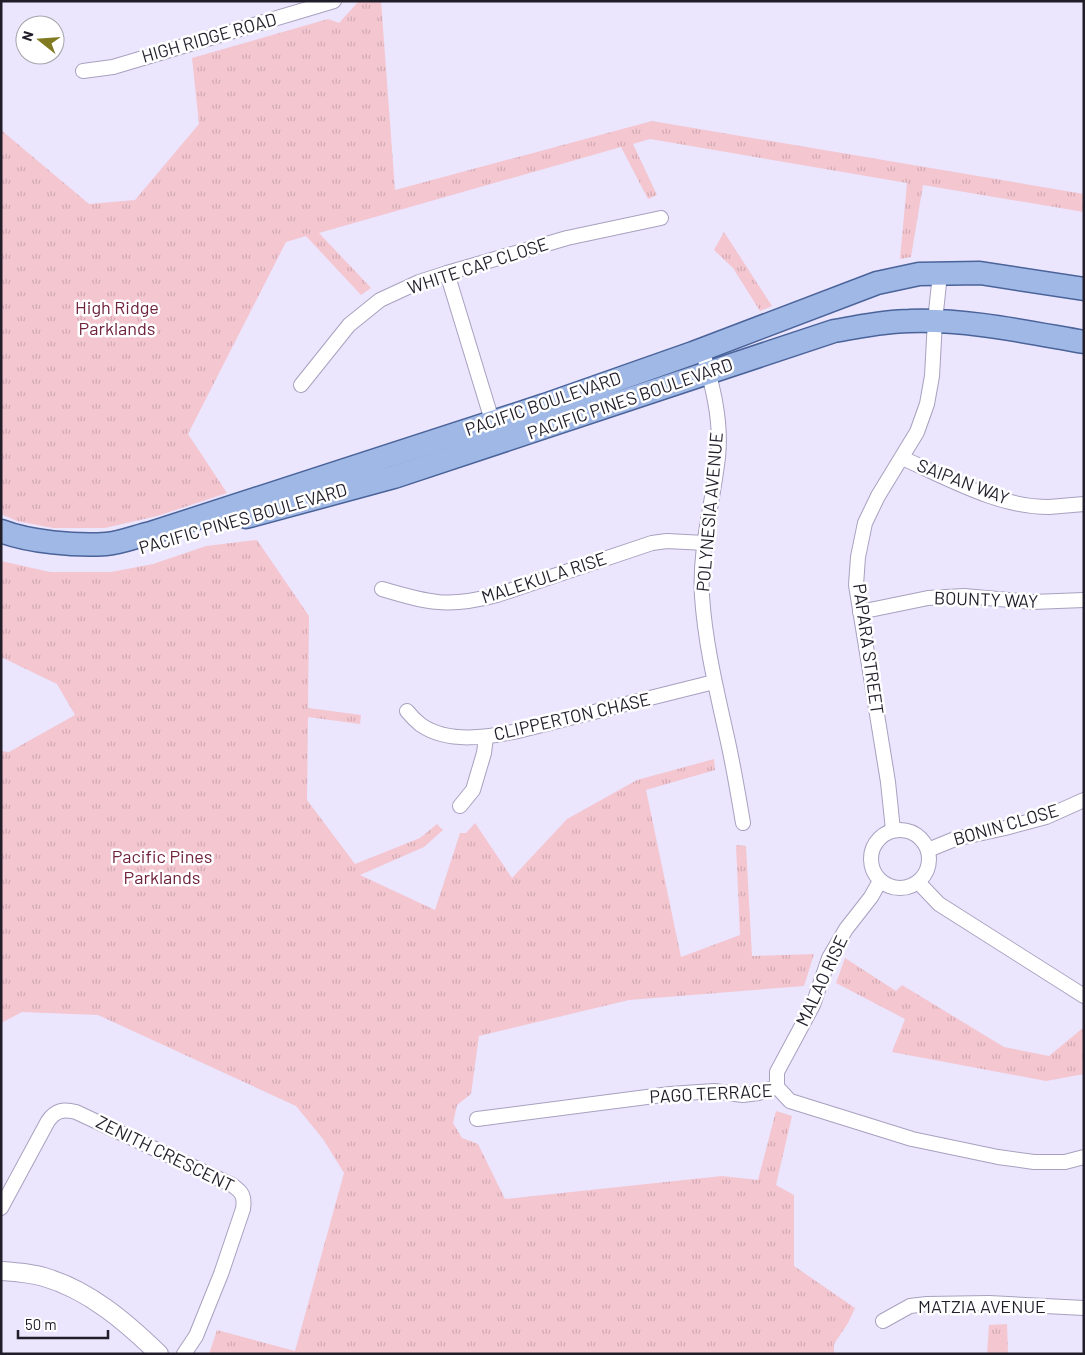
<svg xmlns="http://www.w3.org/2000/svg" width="1085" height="1355" font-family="Barlow,sans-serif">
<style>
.park{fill:url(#park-tufts)}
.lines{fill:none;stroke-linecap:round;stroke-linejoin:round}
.minor-casing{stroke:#a8a1bf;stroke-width:16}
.tertiary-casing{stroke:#a8a1bf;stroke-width:20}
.primary-casing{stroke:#4a6399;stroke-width:25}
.minor{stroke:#fff;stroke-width:14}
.tertiary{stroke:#fff;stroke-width:18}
.primary{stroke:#a0b8e6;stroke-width:22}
.labels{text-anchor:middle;stroke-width:5;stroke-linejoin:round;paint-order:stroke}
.street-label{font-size:18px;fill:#211e2a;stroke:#fff}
.park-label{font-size:18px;fill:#70233c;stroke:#fff}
</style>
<defs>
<pattern id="park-tufts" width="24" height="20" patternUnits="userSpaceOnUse" patternTransform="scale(1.25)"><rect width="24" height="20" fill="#f4c6d0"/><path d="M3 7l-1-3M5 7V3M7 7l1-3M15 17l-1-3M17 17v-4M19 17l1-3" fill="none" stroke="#d1aab3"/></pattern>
</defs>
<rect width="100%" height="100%" fill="#ebe5fe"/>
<g class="park">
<path d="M359 1H381L395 190 652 121 1084 194V212L923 185 911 257 900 259 907 183 650 139 633 144 657 195 648 199 621 147 319 233 371 288 361 295 306 236 286 242 188 434 227 493 157 516 105 528H53L17 521 1 514V130L89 204 135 200 199 124 192 58 328 19 339 23Z"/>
<path d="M724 232 772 306 760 311 733 268 714 250Z"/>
<path d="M257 540 309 616 308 708 361 715 360 724 308 717 307 800 355 864 420 838 437 824 443 830 424 847 360 875 435 910 460 833H466L475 823 512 878 567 819 637 780 714 759 715 770 646 790 681 957 740 935 736 845 746 846 752 956 814 954 804 986 629 1000 479 1036 471 1094 457 1105 453 1123 462 1138 478 1144 505 1199 722 1176 758 1180 776 1111 792 1116 776 1185 794 1195V1266L855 1308 848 1323 834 1344V1354H209L217 1330 295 1351 344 1173 323 1139 296 1106 98 1015 22 1012 1 1023V751L9 752 75 715 57 684 1 657V561L50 572H111L153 564 206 546Z"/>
<path d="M845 958 896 991 902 985 1004 1047 1049 1056 1084 1027V1074L1046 1081 892 1052 905 1019 836 983Z"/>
<path d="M1007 1324 1008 1354H987L989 1325Z"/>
</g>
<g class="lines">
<defs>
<g id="minor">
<path d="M83 71 113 67 334 1"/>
<path d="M447 273 494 427"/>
<path d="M702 349C712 384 722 420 718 457 713 503 699 549 702 596 705 642 716 688 726 733 733 763 738 793 743 823"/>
<path d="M301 385 349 325 380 300 419 282 447 273 567 238 661 218"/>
<path d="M902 458C948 478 997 507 1049 507 1060 506 1072 505 1084 504"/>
<path d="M382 589C429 603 448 608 497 595L652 543 667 541 705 543"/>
<path d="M860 612 928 598 964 596 1032 602 1084 600"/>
<path d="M407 711C411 716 416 721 421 725 449 744 488 737 518 731L714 682"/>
<path d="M460 806 473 790 484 753 486 737"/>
<circle cx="900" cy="859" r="29"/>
<path d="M893 830 888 782 856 585 858 557 865 523 878 496 917 432 927 404 932 376 935 321 940 274"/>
<path d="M928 850 955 839 1005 828 1046 817 1084 800"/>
<path d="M918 882 939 904 1084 996"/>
<path d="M777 1087V1072L813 1005 829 958 846 929 871 897 880 881"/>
<path d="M477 1119 670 1094 714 1091 743 1095 758 1093 777 1087 790 1101 912 1139 998 1157 1034 1162H1065L1084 1157"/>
<path d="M1 1208 48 1121C56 1110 63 1109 76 1112L232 1185C242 1192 245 1196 243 1209L221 1274 196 1336 184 1354"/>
<path d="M883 1321 910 1306 927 1304 989 1303 1084 1308"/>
</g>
<path id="tertiary" d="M1 1271C15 1272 30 1273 44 1277 89 1290 126 1322 159 1354"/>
<g id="primary">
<path d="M246 517 394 477 834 331C859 327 884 321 909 321 968 319 1026 332 1084 342"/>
<path d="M1 531C29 542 76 546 106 544 121 543 137 536 151 533L545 405 693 353 877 283 919 274 980 273 1084 289"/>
</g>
</defs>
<use href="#minor" class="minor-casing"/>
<use href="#tertiary" class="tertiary-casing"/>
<use href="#primary" class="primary-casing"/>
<use href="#minor" class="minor"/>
<use href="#tertiary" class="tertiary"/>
<use href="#primary" class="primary"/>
</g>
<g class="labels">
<g class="street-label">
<text transform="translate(209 38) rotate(-16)" y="6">HIGH RIDGE ROAD</text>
<text transform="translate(478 266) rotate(-18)" y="6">WHITE CAP CLOSE</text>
<text transform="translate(630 399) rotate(-19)" y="6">PACIFIC PINES BOULEVARD</text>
<text transform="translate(543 404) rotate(-19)" y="6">PACIFIC BOULEVARD</text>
<text transform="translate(963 482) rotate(21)" y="6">SAIPAN WAY</text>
<text transform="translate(710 512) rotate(-85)" y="6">POLYNESIA AVENUE</text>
<text transform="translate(243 519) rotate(-16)" y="6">PACIFIC PINES BOULEVARD</text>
<text transform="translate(544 578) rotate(-18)" y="6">MALEKULA RISE</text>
<text transform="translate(986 600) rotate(2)" y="6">BOUNTY WAY</text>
<text transform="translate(868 649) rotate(82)" y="6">PAPARA STREET</text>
<text transform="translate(572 717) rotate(-13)" y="6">CLIPPERTON CHASE</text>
<text transform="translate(1006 825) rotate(-16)" y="6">BONIN CLOSE</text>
<text transform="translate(822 981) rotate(-65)" y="6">MALAO RISE</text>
<text transform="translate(711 1094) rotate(-3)" y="6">PAGO TERRACE</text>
<text transform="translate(165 1154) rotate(26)" y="6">ZENITH CRESCENT</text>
<text x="982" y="1313">MATZIA AVENUE</text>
</g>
<g class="park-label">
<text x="117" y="314">High Ridge<tspan x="117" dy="21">Parklands</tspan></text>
<text x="162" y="863">Pacific Pines<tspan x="162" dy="21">Parklands</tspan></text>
</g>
</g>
<rect width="1085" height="1355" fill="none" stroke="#211e2a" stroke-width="5"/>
<g transform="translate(40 40) rotate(287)"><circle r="24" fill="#ffffff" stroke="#a6a5aa"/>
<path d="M0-4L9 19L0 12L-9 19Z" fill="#827a20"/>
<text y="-8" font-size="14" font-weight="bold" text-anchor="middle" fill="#211e2a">N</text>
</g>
<path d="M18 1330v8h90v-8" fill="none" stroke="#211e2a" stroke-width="2.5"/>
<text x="25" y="1330" font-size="15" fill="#211e2a" stroke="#ffffff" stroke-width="4" paint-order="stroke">50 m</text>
</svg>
